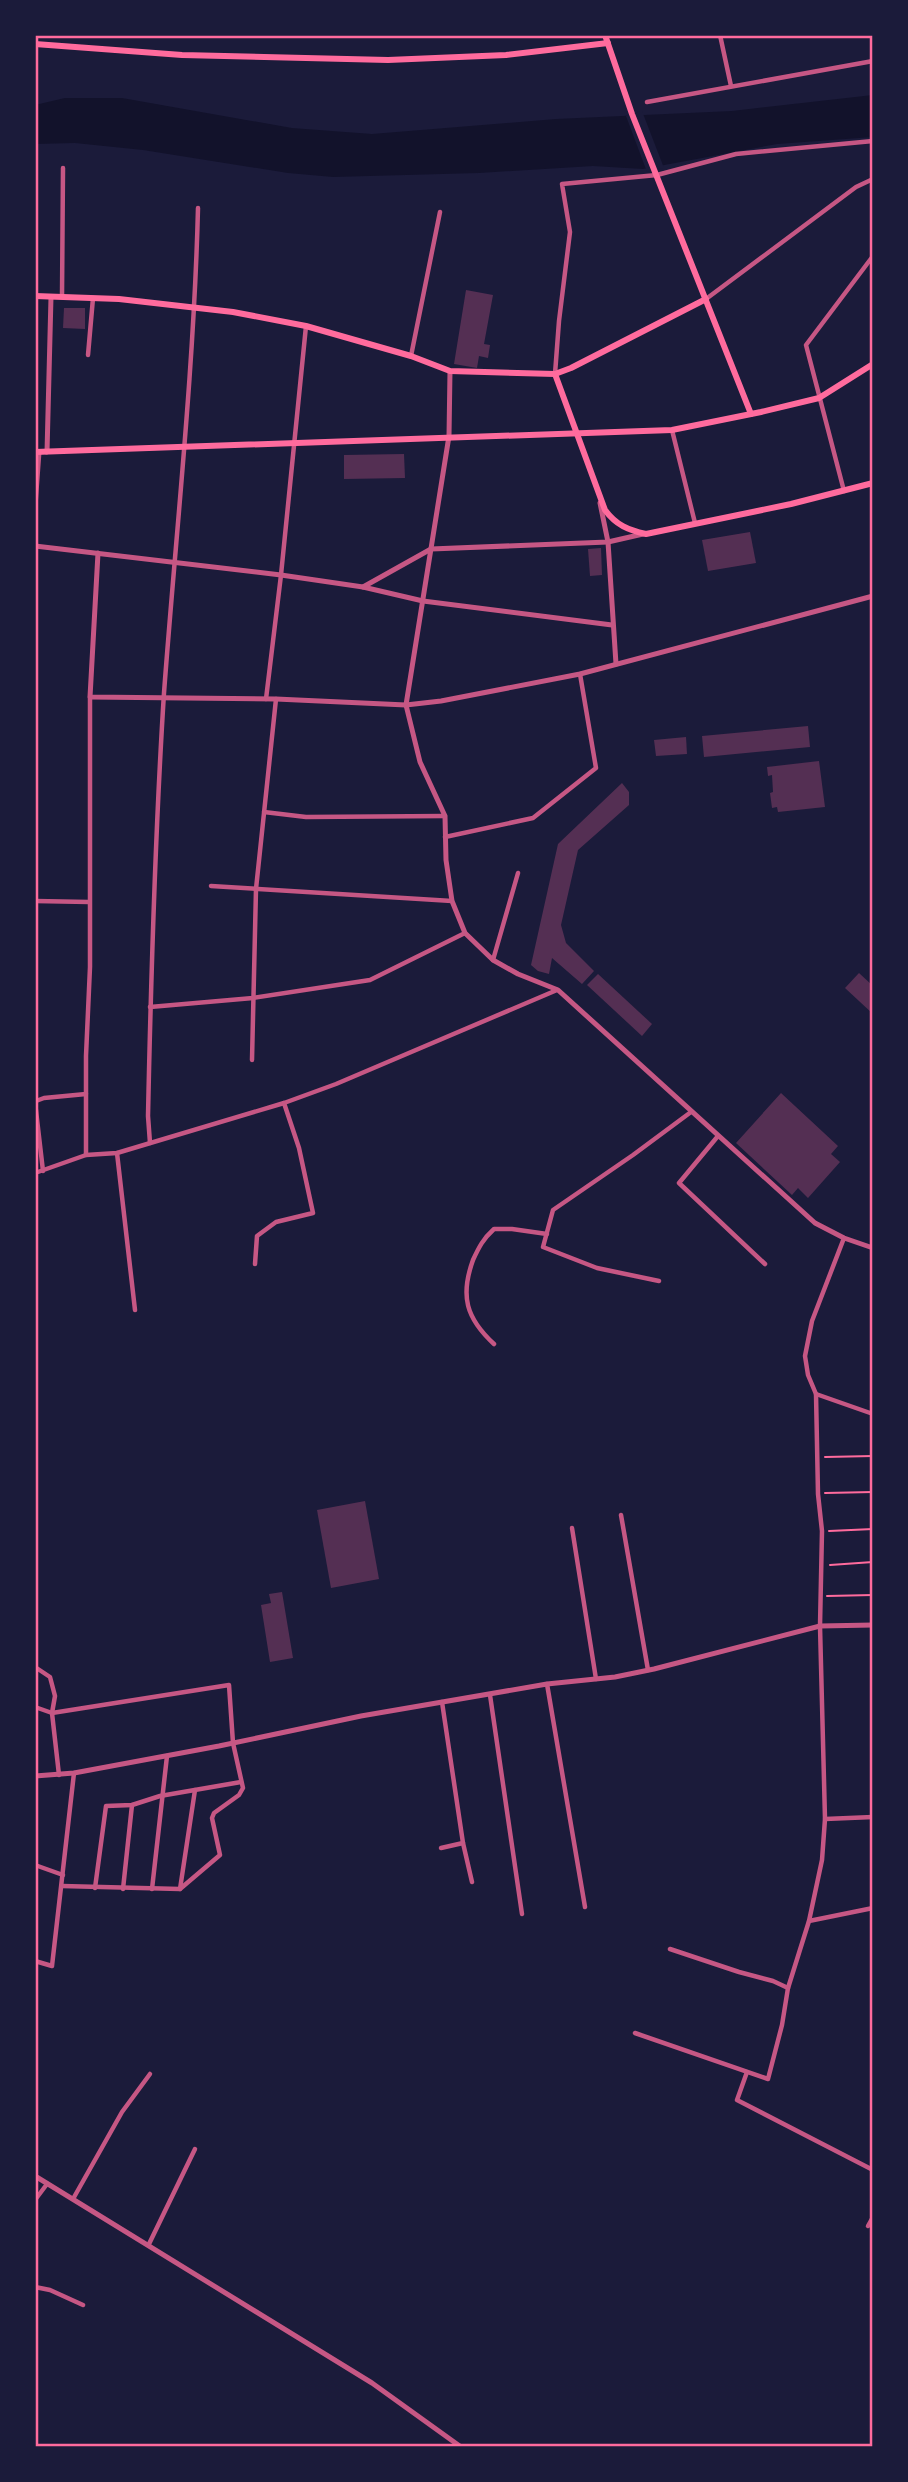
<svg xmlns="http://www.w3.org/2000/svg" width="908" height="2482" font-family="'Golos Text',sans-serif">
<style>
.water{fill:#12122b}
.pier{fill:#1b1b3a}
.building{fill:#542f53}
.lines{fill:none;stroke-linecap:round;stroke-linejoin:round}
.path{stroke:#ff6b9d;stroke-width:2}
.minor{stroke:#c65784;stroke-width:4.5}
.tertiary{stroke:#c65784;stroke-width:5}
.secondary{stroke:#ff6b9d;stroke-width:6}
.neatline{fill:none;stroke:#ff6b9d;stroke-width:2.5}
</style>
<rect width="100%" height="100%" fill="#1b1b3a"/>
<path class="water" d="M873 95V137L777 144 643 169 593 166 479 173 333 177 288 173 143 150 75 143 35 144V105L65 98H122L292 128 372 134 556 119 732 111Z"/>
<path class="pier" d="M640 111H642L664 168 647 172 626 116Z"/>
<g class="building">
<path d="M466 290 493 295 484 344 490 345 488 358 479 356 477 368 454 364Z"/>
<path d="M64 308H85V329L63 328Z"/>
<path d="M404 454 405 478 344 479V455Z"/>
<path d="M750 532 756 563 708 571 702 540Z"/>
<path d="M601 548 602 575 590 576 588 549Z"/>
<path d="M808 726 810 747 704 757 702 736Z"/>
<path d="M686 737 687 754 656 756 654 740Z"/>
<path d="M819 761 825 807 778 812 777 807 772 808 770 793 773 792 772 775 768 776 767 767Z"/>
<path d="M622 783 629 792V805L578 850 561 925 566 943 594 971 582 984 552 958 549 974 538 971 531 965 558 844Z"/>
<path d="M859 973 873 986V1014L845 988Z"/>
<path d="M598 974 652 1024 642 1036 587 985Z"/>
<path d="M781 1093 838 1146 831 1154 840 1162 808 1198 798 1188 792 1195 736 1143Z"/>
<path d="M365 1501 379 1579 331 1588 317 1510Z"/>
<path d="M282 1592 293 1658 270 1662 261 1605 271 1603 269 1594Z"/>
</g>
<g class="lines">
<g class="path">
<path d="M825 1457 873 1456"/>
<path d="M825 1493 873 1492"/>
<path d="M829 1531 873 1529"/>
<path d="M830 1565 873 1562"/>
<path d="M827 1596 873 1595"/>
</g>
<g class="minor">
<path d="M720 35 731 86"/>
<path d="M647 102 873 61"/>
<path d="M62 297 63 168"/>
<path d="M706 299 856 187 873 179"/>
<path d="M88 355 93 298"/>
<path d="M411 356 440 212"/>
<path d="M555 374 559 321 570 232 562 184 657 175 736 154 873 141"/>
<path d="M672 430 695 523"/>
<path d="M844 491 806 345 873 256"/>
<path d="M266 699 281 575 306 326"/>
<path d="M264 812 306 817 445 816"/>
<path d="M445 837 533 818 596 768 580 674"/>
<path d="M211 886 452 901"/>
<path d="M35 901 89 902"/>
<path d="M493 960 518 873"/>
<path d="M150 1007 253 998 370 980 465 933"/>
<path d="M252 1060 256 889 276 699"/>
<path d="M36 1101 44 1098 86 1094"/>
<path d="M35 1102 43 1171"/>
<path d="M718 1136 679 1183 765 1264"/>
<path d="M150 1143 148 1116C151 975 155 834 164 693 176 532 194 370 198 208"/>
<path d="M117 1153 135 1310"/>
<path d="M86 1155V1056L90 967V697"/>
<path d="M35 1173 86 1155 117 1153 284 1103 336 1084 557 990"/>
<path d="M255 1264 257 1236 276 1222 313 1213 299 1148 284 1103"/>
<path d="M659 1281 597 1268 543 1247 553 1210 633 1155 691 1112"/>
<path d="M494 1344C466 1318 460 1296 473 1260 479 1247 483 1239 494 1229H512L547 1234"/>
<path d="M816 1394 873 1414"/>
<path d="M621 1515 648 1670"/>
<path d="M572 1528 596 1679"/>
<path d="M35 1667 50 1677 55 1696 52 1713 59 1775"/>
<path d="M547 1684 585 1907"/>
<path d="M490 1695 522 1914"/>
<path d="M442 1702 463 1843 472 1882"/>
<path d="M35 1707 52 1713 229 1685 233 1743 243 1788 239 1795 214 1813 212 1818 220 1855 180 1889 62 1886"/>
<path d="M825 1819 873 1817"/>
<path d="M441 1848 463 1843"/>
<path d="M35 1865 63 1875"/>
<path d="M95 1888 106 1806 132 1805 160 1796 241 1782"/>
<path d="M123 1889 132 1805"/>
<path d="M152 1889 167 1756"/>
<path d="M180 1889 195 1790"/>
<path d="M809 1921 873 1908"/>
<path d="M670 1949 739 1972 773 1981 788 1988"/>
<path d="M35 1961 52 1966 74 1773"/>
<path d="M635 2033 768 2079 782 2025 788 1988 809 1921 822 1860 825 1819 820 1626 822 1531 818 1494 816 1394 808 1375 805 1356 812 1321 844 1238"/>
<path d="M747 2072 737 2100 873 2170"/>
<path d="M73 2199 122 2112 150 2074"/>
<path d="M35 2200 47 2184"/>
<path d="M868 2226 873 2217"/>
<path d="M149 2244 195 2149"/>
<path d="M35 2287 50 2290 83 2305"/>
</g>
<g class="tertiary">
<path d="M450 371 449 436 406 705 420 762 445 816 446 860 452 901 465 933 493 960 518 974 558 990 815 1223 844 1238 873 1248"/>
<path d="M47 452 51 297"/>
<path d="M600 503 608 542 616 664"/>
<path d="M35 507 39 452"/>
<path d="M35 546 281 575 363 587 423 601 612 625"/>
<path d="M98 553 90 697 276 699 406 705 441 701 580 674 873 596"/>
<path d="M363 587 431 549 608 542 643 534"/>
<path d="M35 1776 74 1773 219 1746 361 1716 547 1684 615 1677 654 1669 820 1626 873 1625"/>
<path d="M35 2176 372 2383 461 2447"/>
</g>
<g class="secondary">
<path d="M605 35 632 114 751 414"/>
<path d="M35 44 182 55 388 60 506 55 608 43"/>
<path d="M35 296 119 299 233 312 306 326 411 356 450 371 555 374 571 368 706 299"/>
<path d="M555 374 605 510C616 525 628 530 646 534L791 504 873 483"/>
<path d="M35 452 672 430 761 412 819 398 873 364"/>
</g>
</g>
<rect width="908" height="2482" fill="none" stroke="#1b1b3a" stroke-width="74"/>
<rect x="37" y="37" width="834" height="2408" class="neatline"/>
</svg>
